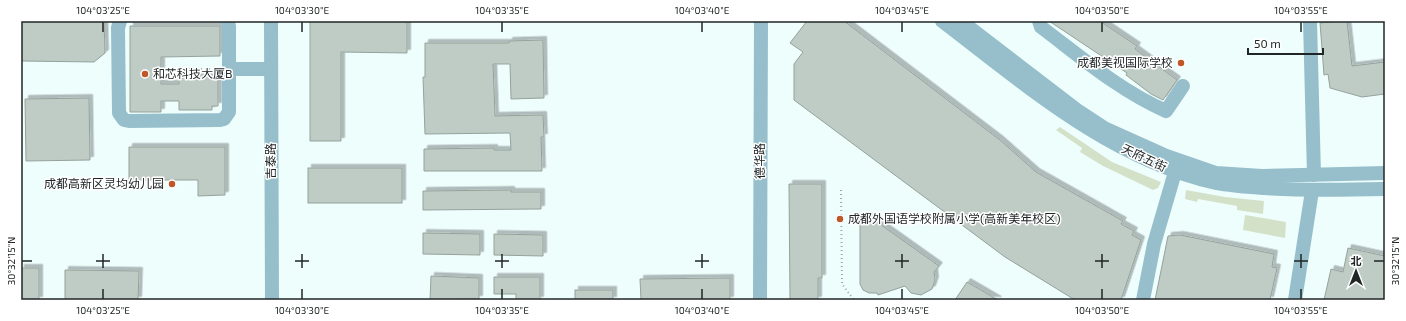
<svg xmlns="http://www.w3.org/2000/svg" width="1406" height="321" font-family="'Exo 2','Noto Sans SC',sans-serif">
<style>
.green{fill:#d4e1c9}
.building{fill:#bfccc5;stroke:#95a29b;filter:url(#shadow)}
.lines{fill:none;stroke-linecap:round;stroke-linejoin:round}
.path{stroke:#9da9a8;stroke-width:2;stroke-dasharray:1 3;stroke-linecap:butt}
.minor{stroke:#96bfcb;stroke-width:14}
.ticks{fill:none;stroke:#202626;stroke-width:1.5}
.poi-dot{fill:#be5829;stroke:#fff;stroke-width:1.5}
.labels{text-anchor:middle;stroke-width:3;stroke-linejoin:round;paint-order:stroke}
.poi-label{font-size:12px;fill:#202626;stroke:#fff;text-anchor:end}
.street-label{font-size:12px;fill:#202626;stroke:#fff}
.neatline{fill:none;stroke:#202626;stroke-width:1.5}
.ticks-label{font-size:10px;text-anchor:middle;fill:#202626}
</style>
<defs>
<filter id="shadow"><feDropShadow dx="3.5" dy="-3.5" stdDeviation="0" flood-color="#0004"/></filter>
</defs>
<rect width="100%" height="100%" fill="#eefefd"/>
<g class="green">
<path d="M1060 127 1112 162 1161 182 1158 188 1153 190 1103 166 1080 152 1082 148 1056 130Z"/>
<path d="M1186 190 1225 197 1264 201 1263 214 1237 210V206L1198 199 1197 202 1185 199Z"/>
<path d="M1245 215 1286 222 1285 238 1243 230Z"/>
</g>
<g class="building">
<path d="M21 21H104L105 53 94 62 21 61Z"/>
<path d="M310 21H407V53L341 52V141H310Z"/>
<path d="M807 21H844L1000 140 1036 172 1123 221 1121 224 1134 231 1132 235 1141 240 1121 300H1075L1005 257 794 100V64L803 52 790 43Z"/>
<path d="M1049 21H1100L1137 46 1135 49 1177 80 1163 100 1151 94 1126 75 1127 73Z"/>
<path d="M1339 21H1347L1352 66 1385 62V94L1362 97 1330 88 1328 74 1324 75 1320 23Z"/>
<path d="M130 26H220V56L161 57V84H179V77L218 76V106H212V110H179V101H161V112H130Z"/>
<path d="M543 40 544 98 511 99 510 64H493L495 116 543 115 544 137H541L542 171H424V149L494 148V150H511L510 133 425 134 423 77H425V43H509V41Z"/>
<path d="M89 98 90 160 26 161 25 99Z"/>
<path d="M129 147H225V195L198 196V180H129Z"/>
<rect x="308" y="168" width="94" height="35"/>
<path d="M789 184H822V278H818V300H790Z"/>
<path d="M511 190V192H541V209L423 210V191Z"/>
<path d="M866 216 870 217 939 266 934 272 935 280 932 289 921 295 911 293 905 286 878 295 877 293H869L863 290 860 284V220Z"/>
<path d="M423 233 480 234V255L423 254Z"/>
<path d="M494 234 543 235V256L494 255Z"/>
<path d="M1180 235 1274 254 1272 267 1277 268 1270 300H1155L1168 236Z"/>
<path d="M1348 248 1385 256V300H1324L1331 269 1343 272Z"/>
<rect x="21" y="268" width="18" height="32"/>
<path d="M65 270 139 271 138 300H65Z"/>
<path d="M431 276 479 278V299L430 300Z"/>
<path d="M494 277H540V300H516V294H494Z"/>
<path d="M730 278V300H641L640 279Z"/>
<path d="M967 282 998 300H955Z"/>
<rect x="575" y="290" width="38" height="10"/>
</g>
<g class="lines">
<g class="path">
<path d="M173 69H218"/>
<path d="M841 190 842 284 854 300"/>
</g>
<g class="minor">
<path d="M120 21 118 28 119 113 124 120 129 121 220 120 224 119 229 112V27L228 21"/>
<path d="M271 21 272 300"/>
<path d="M942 21C1026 85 1110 159 1216 183 1231 186 1248 187 1264 188 1305 191 1344 190 1385 189"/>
<path d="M961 21 1077 110 1106 129 1164 155 1216 173 1262 176 1385 173"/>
<path d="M1039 21 1041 27C1081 57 1120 91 1166 111L1183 86"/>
<path d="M1310 21 1314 175"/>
<path d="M229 69H271"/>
<path d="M760 300 761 21"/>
<path d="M1143 300 1154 244 1175 172"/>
<path d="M1295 300 1312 191"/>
</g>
</g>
<path class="ticks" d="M103 22V32M302 22V32M502 22V32M702 22V32M902 22V32M1102 22V32M1301 22V32M103 254V268M302 254V268M502 254V268M702 254V268M902 254V268M1102 254V268M1301 254V268M22 261H32M96 261H110M295 261H309M495 261H509M695 261H709M895 261H909M1095 261H1109M1294 261H1308M1374 261H1384M103 289V299M302 289V299M502 289V299M702 289V299M902 289V299M1102 289V299M1301 289V299"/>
<g class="poi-dot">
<circle cx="1181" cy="63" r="4"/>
<circle cx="145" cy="74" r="4"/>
<circle cx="172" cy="184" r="4"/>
<circle cx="840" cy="219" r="4"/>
</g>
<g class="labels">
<g class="poi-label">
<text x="1173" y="67">成都美视国际学校</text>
<text x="153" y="78" text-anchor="start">和芯科技大厦B</text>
<text x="164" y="188">成都高新区灵均幼儿园</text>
<text x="848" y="223" text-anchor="start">成都外国语学校附属小学(高新美年校区)</text>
</g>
<g class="street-label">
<text transform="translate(1144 158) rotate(25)" y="4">天府五街</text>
<text transform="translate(271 161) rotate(-90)" y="4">吉泰路</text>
<text transform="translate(760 161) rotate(-90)" y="4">德华路</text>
</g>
</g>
<rect width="1406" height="321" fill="none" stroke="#ffffff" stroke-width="44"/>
<g transform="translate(1356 271)" stroke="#ffffff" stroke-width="3" paint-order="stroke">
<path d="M0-3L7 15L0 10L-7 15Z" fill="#202626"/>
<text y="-6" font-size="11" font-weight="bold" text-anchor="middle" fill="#202626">北</text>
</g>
<path d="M1248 48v6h75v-6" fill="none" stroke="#202626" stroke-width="2"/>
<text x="1254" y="48" font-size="12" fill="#202626" stroke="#ffffff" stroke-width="3" paint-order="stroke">50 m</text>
<rect x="22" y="22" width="1362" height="277" class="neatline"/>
<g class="ticks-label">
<text x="103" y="14">104°03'25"E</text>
<text x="302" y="14">104°03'30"E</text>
<text x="502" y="14">104°03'35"E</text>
<text x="702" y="14">104°03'40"E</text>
<text x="902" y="14">104°03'45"E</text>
<text x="1102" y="14">104°03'50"E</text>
<text x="1301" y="14">104°03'55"E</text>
<text transform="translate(11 261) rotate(-90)" y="4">30°32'15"N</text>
<text transform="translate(1395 261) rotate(-90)" y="4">30°32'15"N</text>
<text x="103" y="314">104°03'25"E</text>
<text x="302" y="314">104°03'30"E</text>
<text x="502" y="314">104°03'35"E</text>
<text x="702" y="314">104°03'40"E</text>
<text x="902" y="314">104°03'45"E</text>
<text x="1102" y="314">104°03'50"E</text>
<text x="1301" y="314">104°03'55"E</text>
</g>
</svg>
